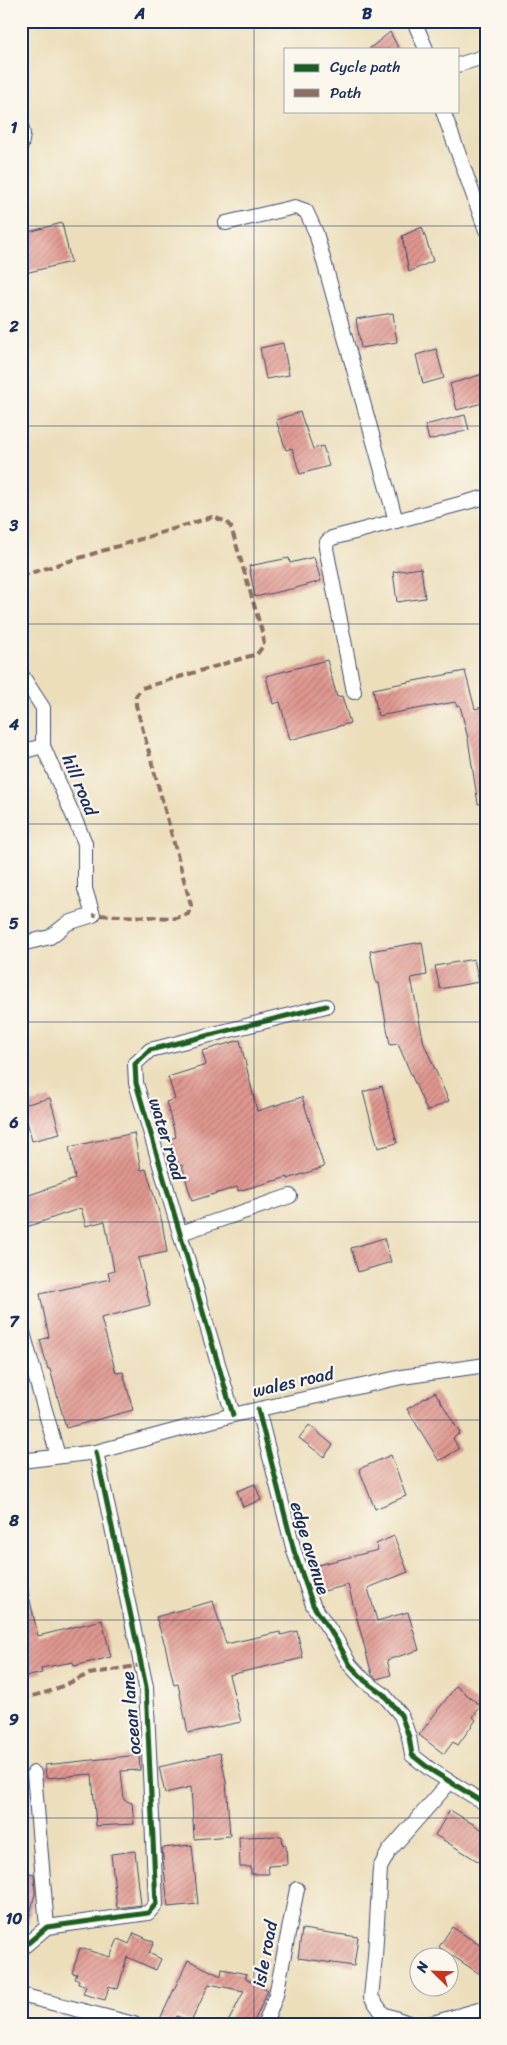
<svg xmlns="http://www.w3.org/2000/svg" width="507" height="2045" font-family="Sriracha,sans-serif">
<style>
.building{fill:url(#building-hatch)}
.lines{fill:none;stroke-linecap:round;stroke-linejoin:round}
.street-casing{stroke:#3a496c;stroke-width:16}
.street{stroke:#fff;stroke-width:14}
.quiet{stroke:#8d6e63;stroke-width:4;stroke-dasharray:8 4;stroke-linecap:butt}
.cycleway-casing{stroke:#fbf7ec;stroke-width:8}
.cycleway{stroke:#1b5e20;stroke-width:5}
.grid{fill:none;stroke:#1b2f5e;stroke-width:1;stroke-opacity:0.55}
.labels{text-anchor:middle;stroke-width:4.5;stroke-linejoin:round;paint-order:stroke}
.street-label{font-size:18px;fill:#1b2f5e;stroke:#fbf7ec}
.neatline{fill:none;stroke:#1b2f5e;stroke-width:2}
.grid-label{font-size:16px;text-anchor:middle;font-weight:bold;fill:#1b2f5e}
</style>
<defs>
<pattern id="building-hatch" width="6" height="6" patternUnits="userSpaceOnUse" patternTransform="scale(1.25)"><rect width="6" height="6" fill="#e0978f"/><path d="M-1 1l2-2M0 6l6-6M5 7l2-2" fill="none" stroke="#b57c78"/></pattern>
</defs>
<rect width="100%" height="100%" fill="#fbf7ec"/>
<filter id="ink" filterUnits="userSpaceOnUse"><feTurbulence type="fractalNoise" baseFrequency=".02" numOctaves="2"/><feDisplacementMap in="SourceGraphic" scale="10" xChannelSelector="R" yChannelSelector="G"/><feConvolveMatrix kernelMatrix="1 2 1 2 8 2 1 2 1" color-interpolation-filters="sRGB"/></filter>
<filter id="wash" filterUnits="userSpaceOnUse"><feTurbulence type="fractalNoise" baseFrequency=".0096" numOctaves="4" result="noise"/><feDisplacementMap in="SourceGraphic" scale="20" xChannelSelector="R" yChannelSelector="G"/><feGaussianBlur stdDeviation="1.12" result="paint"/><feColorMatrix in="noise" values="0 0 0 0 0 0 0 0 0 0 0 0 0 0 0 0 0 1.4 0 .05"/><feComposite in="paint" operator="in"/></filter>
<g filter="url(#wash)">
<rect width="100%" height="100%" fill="#ecdebb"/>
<g id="blocks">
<g class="building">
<path d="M390 32 399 49H369Z"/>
<path d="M62 223 71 262 21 274V234Z"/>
<path d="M422 227 433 261 409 272 402 236Z"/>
<path d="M393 313 397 342 361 348 356 319Z"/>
<path d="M283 343 289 375 266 379 260 348Z"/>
<path d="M436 349 444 378 423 384 416 355Z"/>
<path d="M486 373V402L457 410 450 384Z"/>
<path d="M300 412 313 449 323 446 329 466 300 474 292 448 286 450 276 420Z"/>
<path d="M465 415 469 430 429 440 425 425Z"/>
<path d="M314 557 321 581 296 588 255 597 249 566 289 558 290 563Z"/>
<path d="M421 568 425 598 397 602 393 572Z"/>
<path d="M327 660 337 697 342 696 350 723 290 740 280 702 273 704 266 676Z"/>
<path d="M465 671 475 709 486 706V803L478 804 468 739 460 705 457 706 455 702 378 716 373 689Z"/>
<path d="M422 942 427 975 411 978 424 1044 449 1101 427 1111 398 1044 390 1045 379 983H376L370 951Z"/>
<path d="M474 959 479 982 440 989 435 966Z"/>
<path d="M240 1040 257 1111 302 1097 324 1167 288 1179V1177L238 1191 237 1187 192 1201 182 1165 178 1166 170 1139 176 1137 166 1102 175 1099 168 1077 206 1065 202 1051Z"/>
<path d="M382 1086 397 1143 378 1148 363 1092Z"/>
<path d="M50 1098 60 1134 32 1141 23 1105Z"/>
<path d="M134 1133 141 1170 146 1169 162 1222 167 1252 138 1258 150 1305 101 1318 116 1373 123 1372 133 1410 66 1428 50 1369H48L40 1340 49 1337 40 1294 110 1279 108 1273 114 1271 105 1221 86 1226 81 1208 21 1229V1198L75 1179 69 1147Z"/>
<path d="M384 1238 391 1262 358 1272 351 1248Z"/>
<path d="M435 1392 460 1433 453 1438 459 1449 439 1461 407 1409Z"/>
<path d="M309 1425 333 1445 324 1457 299 1438Z"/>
<path d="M391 1455 406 1496 375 1509 359 1469Z"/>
<path d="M255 1484 261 1500 243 1507 237 1491Z"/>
<path d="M394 1536 408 1572 368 1588 377 1621 408 1612 419 1650 387 1660 391 1675 377 1679 372 1675 348 1585 320 1592 314 1566 378 1550 376 1544Z"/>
<path d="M27 1587 38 1636 102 1620 111 1657 74 1666 73 1662 41 1668 42 1673 21 1678V1588Z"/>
<path d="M213 1601 226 1644 280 1632 281 1635 297 1631 303 1658 229 1675 241 1722 188 1733 178 1684 174 1685 165 1645 156 1617Z"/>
<path d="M456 1686 481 1706 473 1717 476 1720 458 1745 453 1742 444 1754 419 1735Z"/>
<path d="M220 1753 226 1781 230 1836 194 1839 191 1787 165 1793 159 1767Z"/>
<path d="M139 1755 140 1770 121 1771 124 1800 132 1803 134 1824 96 1826 92 1774 46 1778 45 1765Z"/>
<path d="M450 1810 486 1832V1866L435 1835Z"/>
<path d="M282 1836 283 1845H286L287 1865 268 1866 269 1874H251V1867H240L239 1837Z"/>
<path d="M192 1845 198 1904 168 1907 162 1848Z"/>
<path d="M135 1851 141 1905 117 1908 111 1854Z"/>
<path d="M21 1871 34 1874 35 1894 26 1930H21Z"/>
<path d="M452 1927 486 1949V1978L439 1947Z"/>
<path d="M302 1929 358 1937 354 1966 298 1958Z"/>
<path d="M134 1933 154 1942 149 1953 161 1959 156 1970 127 1957 118 1989 109 1986 105 2000 83 1994 86 1986 78 1984 79 1980 75 1979 77 1974 72 1973 80 1948 110 1957 118 1939 129 1944Z"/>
<path d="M188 1960 221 1976 222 1969 247 1974 245 1978 268 1990 253 2024H227L244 1991 209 1984 191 2022 177 2016 173 2024 160 2019Z"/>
</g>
</g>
</g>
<g filter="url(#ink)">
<use href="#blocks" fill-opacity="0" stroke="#3a496c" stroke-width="1"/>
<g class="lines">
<defs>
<g id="street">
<path d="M414 21 426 49"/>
<path d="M458 65 486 56"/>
<path d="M443 111 486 230"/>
<path d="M21 126 23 134 21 146"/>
<path d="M226 223 295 207 306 211 316 233 396 521"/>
<path d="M21 674 43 708V746L85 843V889L93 915 68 923 50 937 21 944"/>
<path d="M354 692 326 548 327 542 332 538 486 497"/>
<path d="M21 752 43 746"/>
<path d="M181 1233 290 1196"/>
<path d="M21 1326 58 1456"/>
<path d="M258 1410 294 1551 313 1605 337 1641 350 1665 365 1681 383 1694 401 1715 409 1737 412 1755 431 1770 486 1804"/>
<path d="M233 1415 136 1083 135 1064 150 1050 326 1006"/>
<path d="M21 1461 96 1452 233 1415 402 1377 486 1365"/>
<path d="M34 1773 47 1927"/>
<path d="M21 1949 47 1927 148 1913 156 1904 146 1687 96 1452"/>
<path d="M21 1995 134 2024"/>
<path d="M265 2024 276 1995 297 1889"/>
<path d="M412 2024 383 2014 371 1997 375 1957 380 1868 389 1851 450 1782"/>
<path d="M429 2024 486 2008"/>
</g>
</defs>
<use href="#street" class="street-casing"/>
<use href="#street" class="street"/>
<g class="quiet">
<path d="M21 576 212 517 225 521 231 527 263 635 264 645 257 654 142 688 136 696V705L191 905 188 914 176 918 93 915"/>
<path d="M21 1699 51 1691 89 1674 141 1665"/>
</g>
<defs>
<g id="cycleway">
<path d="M258 1410 294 1551 313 1605 337 1641 350 1665 365 1681 383 1694 401 1715 409 1737 412 1755 431 1770 486 1804"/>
<path d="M233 1415 136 1083 135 1064 150 1050 326 1006"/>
<path d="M21 1949 47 1927 148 1913 156 1904 146 1687 96 1452"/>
</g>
</defs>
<use href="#cycleway" class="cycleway-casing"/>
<use href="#cycleway" class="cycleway"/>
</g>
</g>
<path class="grid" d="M254 21V2024M21 226H486M21 426H486M21 624H486M21 824H486M21 1022H486M21 1222H486M21 1420H486M21 1620H486M21 1818H486"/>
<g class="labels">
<g class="street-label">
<text transform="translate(80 785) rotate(67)" y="6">hill road</text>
<text transform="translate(167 1139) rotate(73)" y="6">water road</text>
<text transform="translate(293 1382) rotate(-13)" y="6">wales road</text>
<text transform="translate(310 1548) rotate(73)" y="6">edge avenue</text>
<text transform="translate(131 1713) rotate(-95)" y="6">ocean lane</text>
<text transform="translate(265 1954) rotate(-79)" y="6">isle road</text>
</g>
</g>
<rect width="507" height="2045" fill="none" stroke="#fbf7ec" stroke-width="55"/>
<rect x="284" y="48" width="175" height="65" fill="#fbf7ec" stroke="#a1a7b3"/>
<rect x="294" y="64" width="25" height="8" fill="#1b5e20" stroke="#a1a7b3"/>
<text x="330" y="72" font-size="15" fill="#1b2f5e">Cycle path</text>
<rect x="294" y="89" width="25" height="8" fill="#8d6e63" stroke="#a1a7b3"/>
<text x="330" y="98" font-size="15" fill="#1b2f5e">Path</text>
<g transform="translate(434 1972) rotate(293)"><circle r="24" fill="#fbf7ec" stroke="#a1a7b3"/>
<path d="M0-4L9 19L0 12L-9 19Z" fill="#c8321e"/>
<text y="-8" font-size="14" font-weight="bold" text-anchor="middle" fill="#1b2f5e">N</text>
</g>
<rect x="28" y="28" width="452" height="1990" class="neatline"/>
<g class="grid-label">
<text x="140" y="19">A</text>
<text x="367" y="19">B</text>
<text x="14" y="133">1</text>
<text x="14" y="332">2</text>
<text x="14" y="531">3</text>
<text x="14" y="730">4</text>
<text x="14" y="929">5</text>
<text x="14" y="1128">6</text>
<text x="14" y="1327">7</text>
<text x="14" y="1526">8</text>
<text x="14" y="1725">9</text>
<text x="14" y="1924">10</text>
</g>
</svg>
